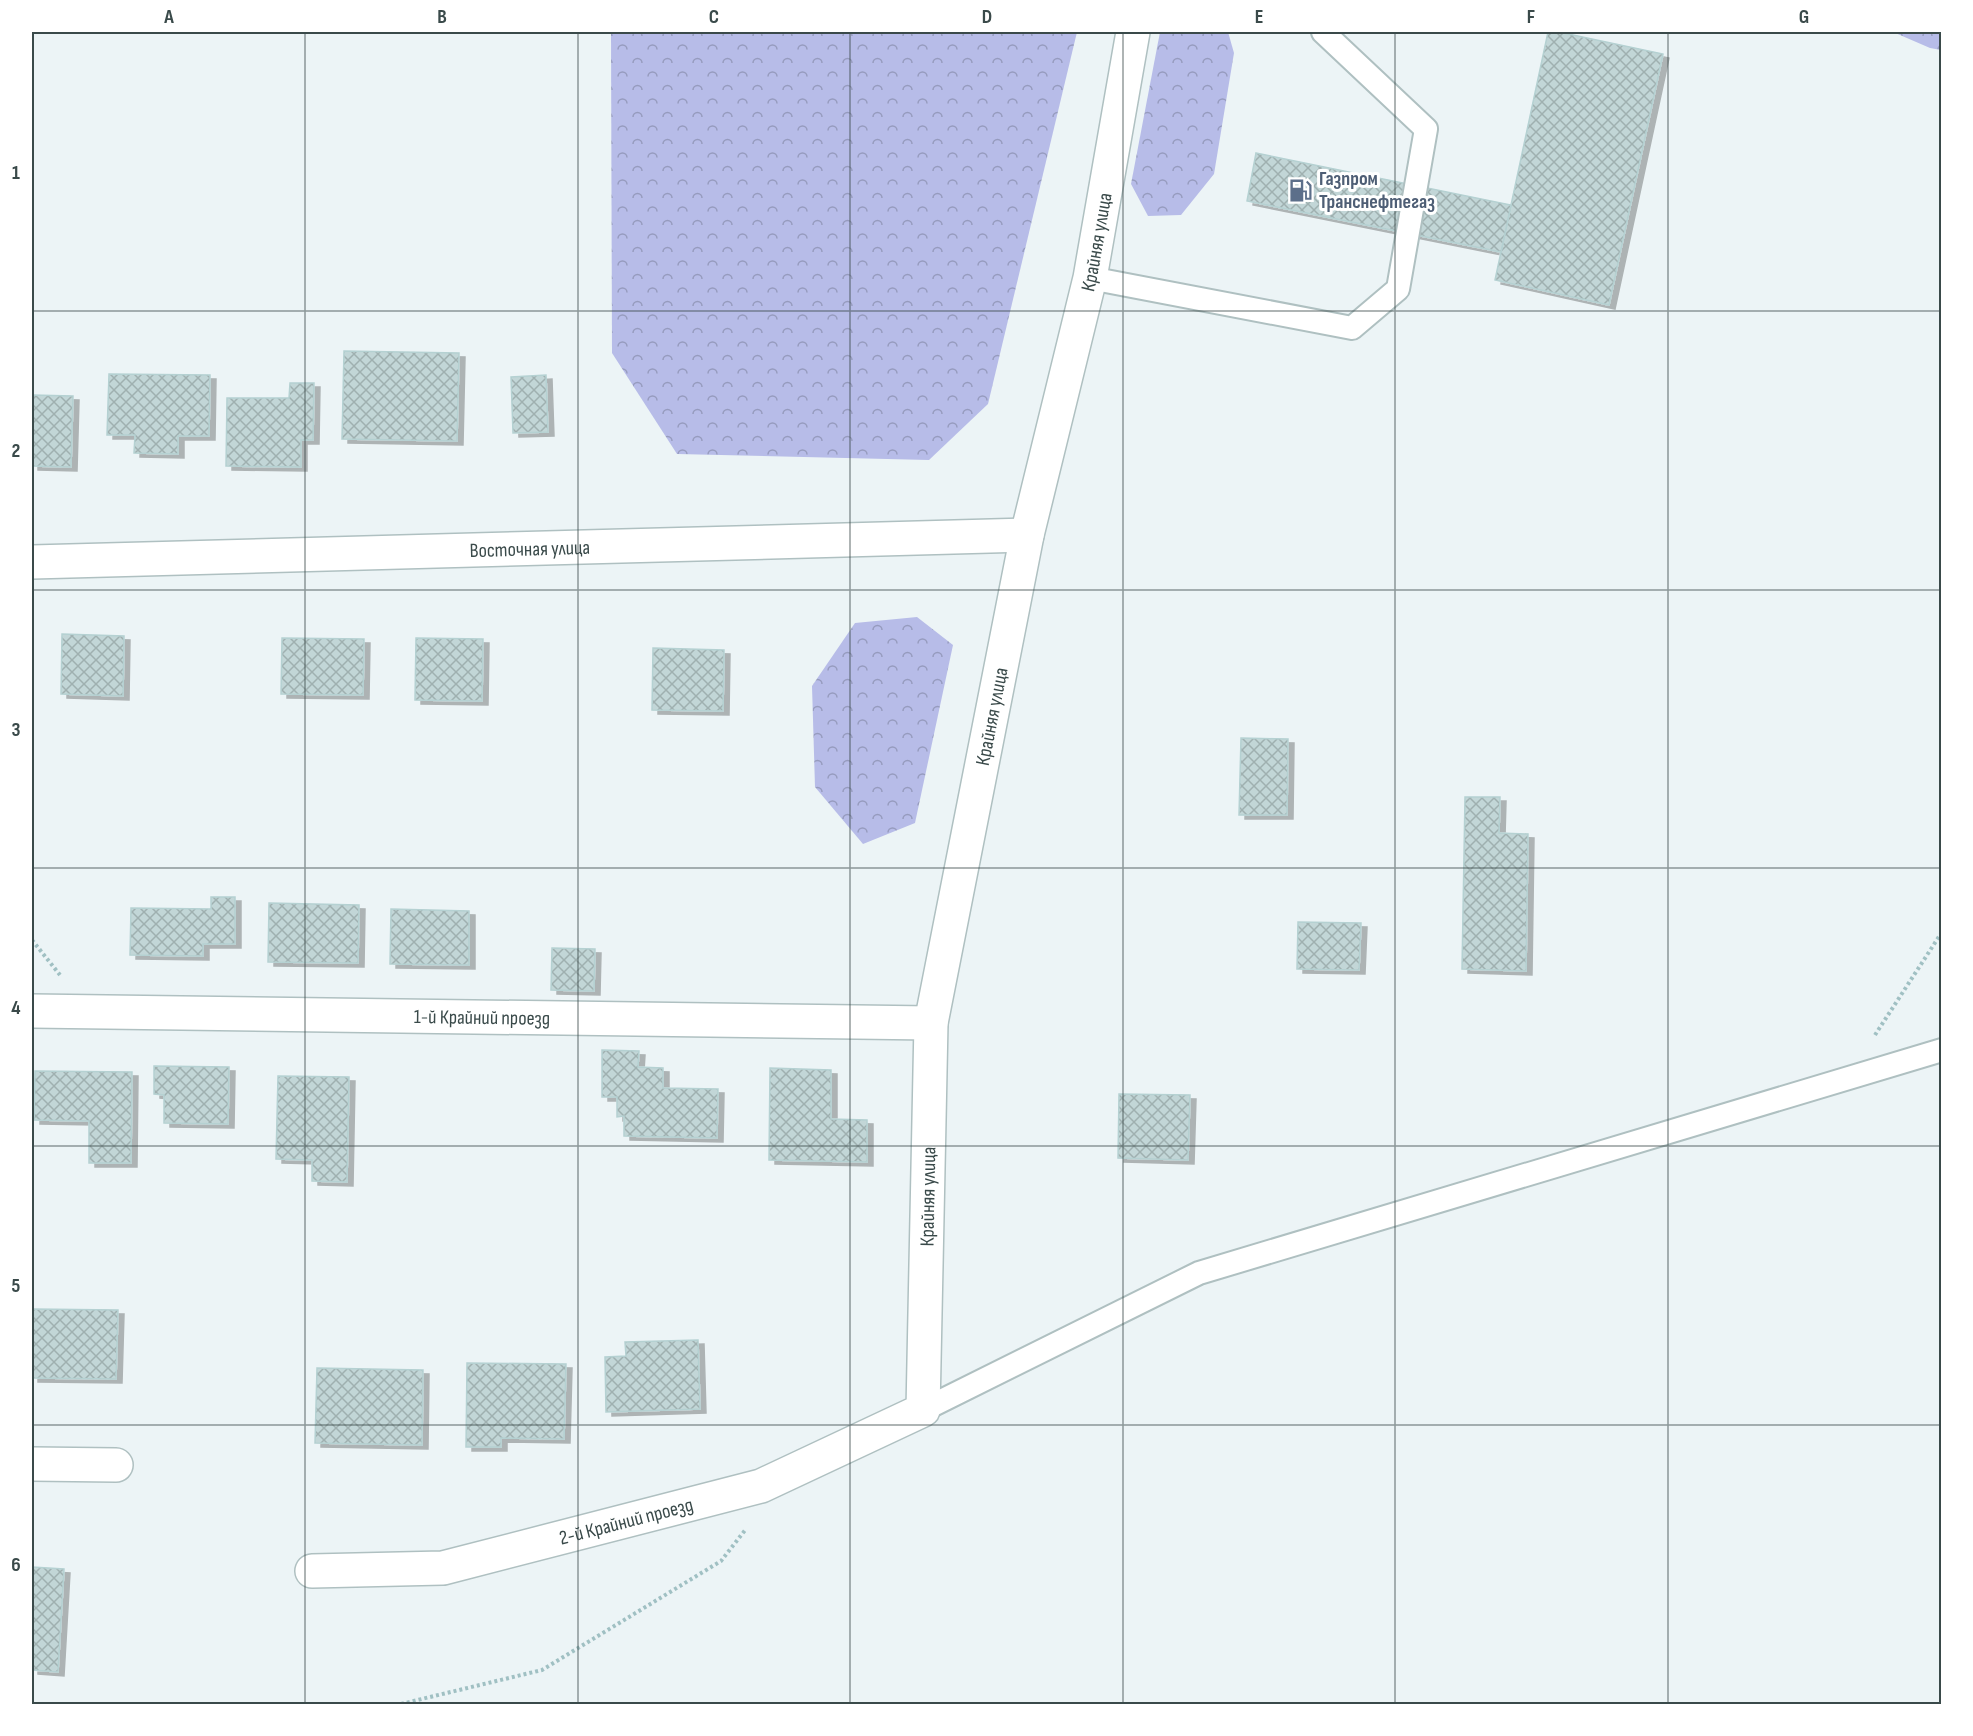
<svg xmlns="http://www.w3.org/2000/svg" width="1973" height="1736" font-family="'Sofia Sans Condensed',sans-serif">
<style>
.forest{fill:url(#forest-crowns)}
.building{fill:url(#building-cross-hatch);stroke:#b5d1d2;stroke-width:1.5;filter:url(#shadow)}
.lines{fill:none;stroke-linecap:round;stroke-linejoin:round}
.lane-casing{stroke:#afc0c1;stroke-width:26}
.street-casing{stroke:#afc0c1;stroke-width:36}
.path{stroke:#a0c0c3;stroke-width:4;stroke-dasharray:3 3;stroke-linecap:butt}
.lane{stroke:#fff;stroke-width:22}
.street{stroke:#fff;stroke-width:33}
.grid{fill:none;stroke:#3a4a4a;stroke-width:1.5;stroke-opacity:0.55}
.labels{text-anchor:middle;stroke-width:6;stroke-linejoin:round;paint-order:stroke}
.service-label{font-size:20px;font-weight:bold;fill:#4e5e75;stroke:#fff;text-anchor:start}
.street-label{font-size:20px;fill:#3a4a4a;stroke:#fff}
.neatline{fill:none;stroke:#3a4a4a;stroke-width:2}
.grid-label{font-size:20px;text-anchor:middle;font-weight:bold;fill:#3a4a4a}
</style>
<defs>
<pattern id="forest-crowns" width="20" height="18" patternUnits="userSpaceOnUse" patternTransform="scale(1.5)"><rect width="20" height="18" fill="#b7bce8"/><path d="M2 6a3 3 0 1 1 6 0M12 15a3 3 0 1 1 6 0" fill="none" stroke="#969bbe"/></pattern>
<pattern id="building-cross-hatch" width="8" height="8" patternUnits="userSpaceOnUse" patternTransform="scale(1.5)"><rect width="8" height="8" fill="#c2d6d7"/><path d="M0 0l8 8M0 8l8-8" fill="none" stroke="#9fb0b0"/></pattern>
<filter id="shadow"><feDropShadow dx="6" dy="4" stdDeviation="0" flood-color="#0004"/></filter>
</defs>
<rect width="100%" height="100%" fill="#ecf4f6"/>
<g class="forest">
<path d="M611 32H1077L988 404 929 460 677 454 612 353Z"/>
<path d="M1160 32H1228L1234 53 1214 174 1181 215 1148 216 1131 184Z"/>
<path d="M1893 32H1941V50L1930 48Z"/>
<path d="M917 617 953 645 915 823 863 844 815 787 812 686 855 623Z"/>
</g>
<g class="building">
<path d="M1548 32H1559L1663 54 1609 305 1495 280Z"/>
<path d="M1256 153 1511 205 1501 252 1247 201Z"/>
<path d="M344 351 459 353 457 441 342 439Z"/>
<path d="M109 374 210 375 209 436H178V454L134 453 135 435H107Z"/>
<path d="M546 375 548 432 513 433 511 377Z"/>
<path d="M290 383H314L313 440H301V467L226 466 227 398H289Z"/>
<path d="M32 395 73 396 71 467 32 466Z"/>
<path d="M62 634 124 636 123 696 61 694Z"/>
<path d="M282 638 364 639 363 695 281 694Z"/>
<path d="M416 638 483 639 482 701 415 700Z"/>
<path d="M653 648 724 650 723 711 652 710Z"/>
<path d="M1241 738 1288 739 1287 815H1239Z"/>
<path d="M1465 797H1500L1499 833 1528 834 1526 971 1462 969Z"/>
<path d="M211 897H235V944H203V956L130 955 131 908 211 909Z"/>
<path d="M269 903 359 905 358 963 268 962Z"/>
<path d="M391 909 469 911V965L390 964Z"/>
<path d="M1298 922 1361 923 1359 970 1297 969Z"/>
<path d="M552 948 595 949 594 991 551 990Z"/>
<path d="M602 1050 639 1051 638 1067 663 1068V1088L718 1089 717 1138 624 1136V1116L617 1117V1097H602Z"/>
<path d="M154 1066 229 1067 228 1124 164 1123V1095L154 1094Z"/>
<path d="M770 1068 831 1070V1119L867 1120V1162L769 1160Z"/>
<path d="M35 1071 132 1072 131 1163H89V1121L34 1120Z"/>
<path d="M278 1076 349 1077 347 1182 312 1181V1160L276 1159Z"/>
<path d="M1119 1094 1190 1095 1188 1160 1118 1158Z"/>
<path d="M33 1309 118 1310 116 1379 32 1378Z"/>
<path d="M698 1340 700 1409 606 1412 605 1357 626 1356 625 1342Z"/>
<path d="M467 1363 566 1364 564 1439 501 1438V1447H466Z"/>
<path d="M317 1368 423 1370 422 1445 315 1443Z"/>
<path d="M32 1567 64 1569 58 1672 32 1670Z"/>
</g>
<g class="lines">
<defs>
<g id="lane">
<path d="M1090 278 1352 328 1398 289 1426 129 1323 32"/>
<path d="M923 1410 1199 1273 1942 1050"/>
</g>
<g id="street">
<path id="s1" d="M32 562 1027 535"/>
<path id="s2" d="M32 1011 931 1023"/>
<path d="M32 1464 116 1465"/>
<path id="s3" d="M312 1571 443 1568 761 1486 923 1410 931 1023 1027 535 1090 278 1133 32"/>
</g>
</defs>
<use href="#lane" class="lane-casing"/>
<use href="#street" class="street-casing"/>
<g class="path">
<path d="M32 940 60 975"/>
<path d="M1875 1035 1942 932"/>
<path d="M401 1704 542 1670 721 1561 746 1529"/>
</g>
<use href="#lane" class="lane"/>
<use href="#street" class="street"/>
</g>
<path class="grid" d="M305 32V1704M578 32V1704M850 32V1704M1123 32V1704M1395 32V1704M1668 32V1704M32 311H1942M32 590H1942M32 868H1942M32 1146H1942M32 1425H1942"/>
<defs>
<symbol id="fuel-bare" viewBox="-9 -9 18 18"><path d="M-5.5-6h7V0h2V4h1.3V-2.5L3-4.5l.8-.8L6-3V5H2.5V1h-1V6h-7ZM-4.2-4.7v3.2H.2V-4.7Z" fill="#5c6f8a" stroke="#fff" stroke-width="2.5" paint-order="stroke"/></symbol>
</defs>
<g fill-rule="evenodd">
<use href="#fuel-bare" x="1284" y="174" width="33" height="33"/>
</g>
<g class="labels">
<g class="service-label">
<text x="1319" y="185">Газпром<tspan x="1319" dy="23">Транснефтегаз</tspan></text>
</g>
<g class="street-label">
<text dy="7" stroke="none"><textPath href="#s3" startOffset="1824">Крайняя улица</textPath></text>
<text dy="7" stroke="none"><textPath href="#s1" startOffset="498">Восточная улица</textPath></text>
<text dy="7" stroke="none"><textPath href="#s3" startOffset="1338">Крайняя улица</textPath></text>
<text dy="7" stroke="none"><textPath href="#s2" startOffset="450">1-й Крайний проезд</textPath></text>
<text dy="7" stroke="none"><textPath href="#s3" startOffset="852">Крайняя улица</textPath></text>
<text dy="7" stroke="none"><textPath href="#s3" startOffset="320">2-й Крайний проезд</textPath></text>
</g>
</g>
<rect width="1973" height="1736" fill="none" stroke="#ffffff" stroke-width="66"/>
<rect x="33" y="33" width="1907" height="1670" class="neatline"/>
<g class="grid-label">
<text x="169" y="23">A</text>
<text x="442" y="23">B</text>
<text x="714" y="23">C</text>
<text x="987" y="23">D</text>
<text x="1259" y="23">E</text>
<text x="1531" y="23">F</text>
<text x="1804" y="23">G</text>
<text x="16" y="179">1</text>
<text x="16" y="457">2</text>
<text x="16" y="736">3</text>
<text x="16" y="1014">4</text>
<text x="16" y="1292">5</text>
<text x="16" y="1571">6</text>
</g>
</svg>
